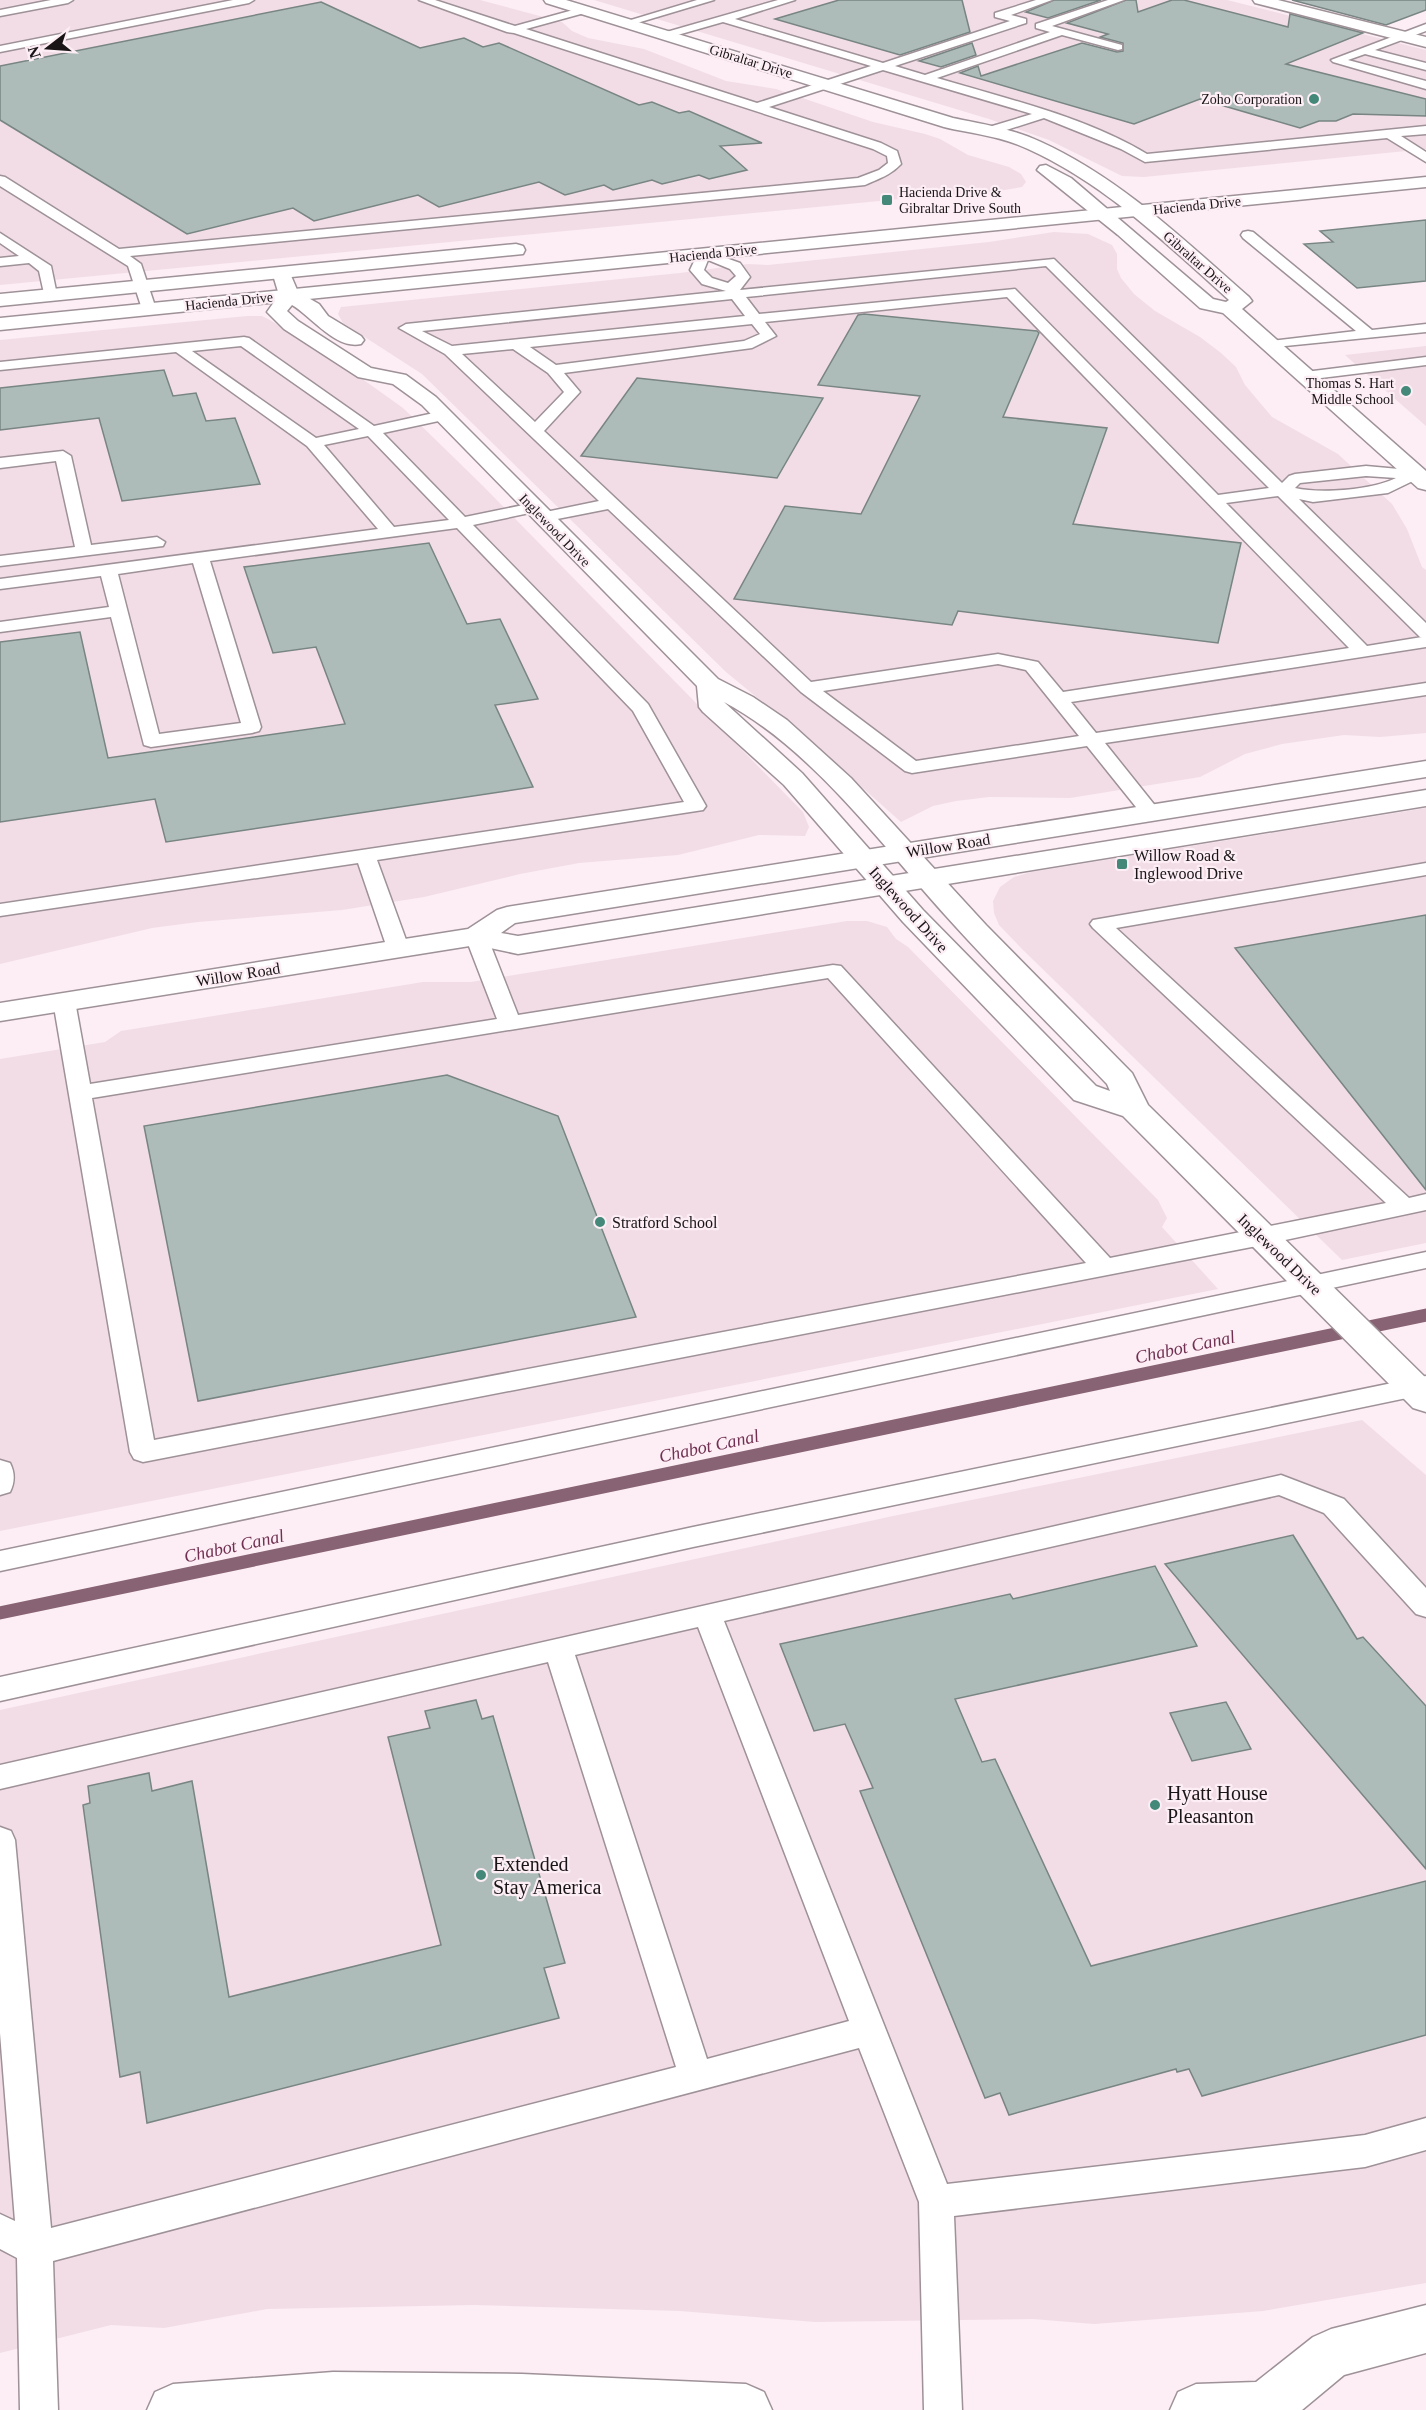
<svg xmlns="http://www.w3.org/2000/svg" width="1426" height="2410" font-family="Georgia,serif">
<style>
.built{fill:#f2dde6}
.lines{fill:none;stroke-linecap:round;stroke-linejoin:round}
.stream{stroke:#886373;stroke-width:13}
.building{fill:#aebcb9;stroke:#788582;stroke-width:1.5}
.service-casing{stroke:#9e9197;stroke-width:3}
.minor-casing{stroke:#9e9197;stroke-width:3}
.tertiary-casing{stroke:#9e9197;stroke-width:3}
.secondary-casing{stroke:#9e9197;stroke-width:3}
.service{fill:#fff;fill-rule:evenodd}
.minor{fill:#fff;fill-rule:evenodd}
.tertiary{fill:#fff;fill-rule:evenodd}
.secondary{fill:#fff;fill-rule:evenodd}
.poi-dot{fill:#44887a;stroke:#fceef4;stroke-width:2}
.labels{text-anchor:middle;stroke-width:4.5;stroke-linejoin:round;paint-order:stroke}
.far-street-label{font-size:14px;fill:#191517;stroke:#fceef4}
.far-poi-label{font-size:14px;fill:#191517;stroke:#fceef4;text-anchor:end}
.street-label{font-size:16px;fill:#191517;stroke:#fceef4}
.poi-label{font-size:16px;fill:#191517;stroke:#fceef4;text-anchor:start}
.water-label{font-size:18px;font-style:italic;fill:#713052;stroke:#fceef4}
.near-poi-label{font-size:20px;fill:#191517;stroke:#fceef4;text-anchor:start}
</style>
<rect width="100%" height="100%" fill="#fceef4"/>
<g class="built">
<path d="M0 0H480L562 22 572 31 588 38 644 49 726 81 776 89 873 122 925 134 940 139 968 155 1009 167 1021 174 1026 182 1022 187 987 193 942 195 0 285Z"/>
<path d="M594 0H1227L1426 50V149L1144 177 1122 176 1049 140 989 119Z"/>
<path d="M1054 232 1088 234 1112 245 1117 254V269L1121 278 1134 294 1155 311 1200 337 1221 353 1236 367 1245 385 1272 417 1338 454 1392 504 1407 529 1422 567 1426 570V733L1380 737 1344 735 1282 744 1245 754 1200 777 1070 798 989 797 956 801 933 806 901 822 810 741 726 672 422 374 343 323 338 314 341 307 680 273 748 264 768 265 989 242Z"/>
<path d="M247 316H262L270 320 361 378 403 408 482 485 803 812 809 827 805 836 759 835 678 855 579 863 520 874 424 897 342 910 198 922 152 928 0 964V340Z"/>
<path d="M1426 346V426L1345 355Z"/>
<path d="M1426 808V1243L1342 1260 1022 949 999 925 994 913 993 901 1000 887 1014 877 1031 872Z"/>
<path d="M847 921H867L887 927 896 939 908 947 1158 1200 1167 1218 1162 1227 1218 1289 0 1531V1059L105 1042 121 1031 423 982H471Z"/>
<path d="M1362 1420 1426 1475V2283L1263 2311 1094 2324 1033 2319 815 2322 680 2311 475 2305 267 2309 164 2328 111 2325 0 2353V1710L893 1516Z"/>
</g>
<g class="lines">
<path class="stream" d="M0 1613 1426 1315"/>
</g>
<g class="building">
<path d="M839 0H962L970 32 900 55 775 19Z"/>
<path d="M1054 0H1101L1048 18 1026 12Z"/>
<path d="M1126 0H1136L1138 12 1172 0H1184L1288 27 1290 14 1363 33 1286 64 1426 99V116L1353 114 1336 121H1319L1300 128 1200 99 1134 124 960 73 978 66 981 76 1082 43 1117 52 1123 51V43L1100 37 1108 34 1067 23Z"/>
<path d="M1292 0H1426V10L1386 25Z"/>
<path d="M321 2 420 48 464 38 483 47 499 43 639 105 652 102 679 113 689 111 762 143 720 146 747 170 709 179 699 175 662 184 652 180 613 190 604 185 565 195 539 182 439 207 418 195 314 221 293 208 187 234 0 120V66Z"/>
<path d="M972 43 976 55 941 67 919 61Z"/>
<path d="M1426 220V281L1357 288 1304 244 1333 242 1320 231Z"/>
<path d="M864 314 1037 331 1039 333 1003 417 1107 428 1073 524 1241 543 1218 643 958 611 952 625 734 599 785 506 861 514 920 396 818 385 858 315Z"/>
<path d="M164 370 173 396 196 393 206 421 235 418 260 484 122 501 99 418 0 430V388Z"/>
<path d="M637 378 823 398 777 478 581 456Z"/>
<path d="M429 543 467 624 500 619 538 699 495 705 533 787 166 842 155 799 0 822V642L80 632 108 758 345 724 316 647 273 653 244 567Z"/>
<path d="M1426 915V1190L1235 948Z"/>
<path d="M447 1075 558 1116 636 1317 198 1401 144 1126Z"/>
<path d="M1293 1535 1357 1639 1363 1637 1426 1706V1869L1165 1564Z"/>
<path d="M1155 1566 1197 1646 955 1699 982 1762 995 1759 1091 1966 1426 1881V2035L1202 2096 1189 2069 1177 2072 1176 2069 1009 2115 1000 2093 985 2098 860 1791 873 1788 845 1724 814 1731 780 1644 1010 1594 1013 1599Z"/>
<path d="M476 1700 482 1719 493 1716 565 1963 544 1968 559 2018 147 2123 140 2072 120 2077 83 1805 90 1803 88 1786 149 1773 152 1791 192 1781 229 1997 441 1945 388 1737 430 1728 425 1711Z"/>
<path d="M1226 1702 1251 1749 1192 1761 1170 1713Z"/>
</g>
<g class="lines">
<defs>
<g id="service">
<path d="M51 0H73L68 3 0 16V10Z"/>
<path d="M233 0H254L249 3 0 52V46Z"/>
<path d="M419 0H435L515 26 584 7 588 8V12L526 29 757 103 871 66 723 22 667 38 663 37V33L778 0H795L735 19 883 63 1010 21 995 17V13L1036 0H1052L1011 15 1026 19V23L895 66 925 75 1050 32 1036 28V24L1108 0H1124L1052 26 1122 45V49L1118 50 1062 35 937 78C1007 99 1084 116 1147 154L1426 126V134L1401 136 1426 152V162L1387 138 1145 162 1121 149 1044 118 997 133H989V127L1032 114 883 70 769 107 881 143 897 151 901 164C891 175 878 179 865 185L130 256 141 264 156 309 149 313 142 309 128 266 0 186V176L5 177 119 249 858 178 879 170 888 163 887 156 873 149 514 33 507 32Z"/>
<path d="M697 0H714L627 26 621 23Z"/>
<path d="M1426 24V31L1375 50 1426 63V70L1365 54 1348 60 1426 81V89L1333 62 1331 60Z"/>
<path d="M1248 231 1253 232 1372 330 1426 324V332L1266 348 1264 345 1271 341 1356 331 1243 238 1241 235 1243 232Z"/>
<path d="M0 233 51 266 57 295 55 298H45L39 271 29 263 0 266V258L19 256 0 243Z"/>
<path d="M704 250 740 263 750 277 740 290 1054 259 1282 483 1289 476 1295 474 1366 466 1421 471 1423 474 1421 477 1388 493 1313 502 1299 499 1426 623V647L1071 702 1096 733 1426 683V695L1105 743 1161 813 1158 817H1144L1087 746 912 773 905 771 801 692 608 509 542 522 536 520 534 517 536 514 599 501 445 354 399 328 406 324 726 291 702 284 690 270 699 251ZM708 260 730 269 736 276 728 283 712 278 704 270ZM1046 266 1269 488 1218 495 1015 289 759 314 746 297ZM1007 297 1349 648 1063 692 1038 662 998 654 811 682 544 431 580 392 564 373 752 348 776 336 765 322ZM732 299 745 316 452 346 422 331ZM752 324 760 334 744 341 556 365 530 347ZM513 349 548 373 564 392 535 422 462 354ZM1366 476 1396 478C1371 490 1321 494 1295 488L1300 483ZM1278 496 1420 637H1422L1367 646 1226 503ZM998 664 1026 670 1079 736 916 761 823 691Z"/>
<path d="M244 337 249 338 374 426 443 411 448 413 451 416 448 419 383 433 465 517 533 503 539 505 541 508 539 511 473 525 648 704 706 806 703 810 377 860 409 948 405 952 398 954 391 952 387 948 358 863 0 916V904L684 802 633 711 457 528 210 561 261 727 259 731 252 733 151 747 144 745 111 617 0 632V622L109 607 101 576 0 589V579L378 529 307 446 176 352 0 370V362ZM241 346 359 429 316 438 192 351ZM368 436 449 520 394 527 324 445ZM193 563 241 723 159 734 118 574Z"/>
<path d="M1426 357V365L1305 380 1298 376 1305 372Z"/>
<path d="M63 451 71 456 91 545 157 537 165 542 163 546 0 566V556L75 547 56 461 0 468V458Z"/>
<path d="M1426 863V875L1116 928 1409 1198 1426 1194V1210L1262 1245 143 1462 134 1459 130 1452 53 1001 56 996 64 994 72 996 75 1001 90 1084 497 1019 465 936 469 932 476 930 483 932 487 936 518 1015 833 965 841 966 1110 1258 1386 1203 1093 928 1090 924 1093 920ZM828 978 1086 1263 154 1440 92 1098Z"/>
<path d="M1426 1252V1268L0 1571V1551Z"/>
<path d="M1426 1376V1394L693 1547 0 1701V1677L693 1527Z"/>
<path d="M0 1460 10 1463C15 1473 15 1482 10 1492L0 1495Z"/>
<path d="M1281 1475 1344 1499 1426 1588V1617L1416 1614 1324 1513 1279 1495 724 1621 947 2184 1365 2135 1426 2118V2150L1365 2167 954 2216 962 2410H924L919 2202 859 2048 53 2261 58 2410H20L17 2258 0 2249V2214L15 2221 0 2033V1827L11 1831 15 1840 51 2228 676 2067 548 1662 0 1789V1765ZM698 1627 849 2021 707 2059 575 1655Z"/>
</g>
<g id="minor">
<path d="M282 269 289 271 298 292 319 304 328 316 361 336 364 340 361 344C336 350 311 316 292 305L287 311 298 321 371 368 406 375 436 397 718 679 753 697 787 720 851 778 986 925 1132 1073 1148 1105 1426 1378V1412L1413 1408 1123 1116 1074 1100 903 922 784 785 703 712 699 707 697 686 422 405 393 384 358 377 284 329 267 312 279 295 273 275 275 271ZM724 702C812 749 880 843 946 916 998 974 1053 1028 1107 1084L1110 1091 1096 1086 923 910 802 773Z"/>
<path d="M1426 2305V2353L1344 2375 1302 2410H1170L1178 2392 1196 2384 1256 2382 1313 2337 1331 2329Z"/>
<path d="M333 2372 522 2374 746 2384 764 2392 772 2410H147L155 2392 173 2384Z"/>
</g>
<g id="tertiary">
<path d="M544 0H566L953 118C983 124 1013 129 1041 142 1120 178 1184 240 1249 297L1252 301 1242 309 1426 471V490L1418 488 1223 313 1200 308 1118 235 1037 170 1040 166 1046 165 1071 178 1213 299 1226 302 1229 300C1167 244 1105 184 1028 149 1001 136 973 134 944 127L546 3Z"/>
<path d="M1426 761V777L515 923 501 933 518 936 1426 790V806L518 954 476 945 0 1021V1003L468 929 497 910 507 907Z"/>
</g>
<g id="secondary">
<path d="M1253 0H1278L1426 37V47L1255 3Z"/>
<path d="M1426 177V187L0 330V318Z"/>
<path d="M516 244 523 246 525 250 523 254 0 306V294Z"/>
</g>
</defs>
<use href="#service" class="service-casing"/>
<use href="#minor" class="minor-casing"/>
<use href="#tertiary" class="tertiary-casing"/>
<use href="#secondary" class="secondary-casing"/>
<use href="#service" class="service"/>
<use href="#minor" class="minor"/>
<use href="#tertiary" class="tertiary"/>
<use href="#secondary" class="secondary"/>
</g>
<g class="poi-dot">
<circle cx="1314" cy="99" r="6"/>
<rect x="881" y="194" width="12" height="12" rx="3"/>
<circle cx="1406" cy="391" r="6"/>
<rect x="1116" y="858" width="12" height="12" rx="3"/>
<circle cx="600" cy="1222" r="6"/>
<circle cx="1155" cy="1805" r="6"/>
<circle cx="481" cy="1875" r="6"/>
</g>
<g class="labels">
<g class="far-street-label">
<text transform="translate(751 61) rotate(17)" y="5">Gibraltar Drive</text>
<text transform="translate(1197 205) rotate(-6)" y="5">Hacienda Drive</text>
<text transform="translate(713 253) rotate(-6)" y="5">Hacienda Drive</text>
<text transform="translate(1198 262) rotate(41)" y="5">Gibraltar Drive</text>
<text transform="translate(229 301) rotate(-6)" y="5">Hacienda Drive</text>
<text transform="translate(555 530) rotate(46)" y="5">Inglewood Drive</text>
</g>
<g class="far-poi-label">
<text x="1302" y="104">Zoho Corporation</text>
<text x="899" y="197" text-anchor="start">Hacienda Drive &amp;<tspan x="899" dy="16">Gibraltar Drive South</tspan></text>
<text x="1394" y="388">Thomas S. Hart<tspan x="1394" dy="16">Middle School</tspan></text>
</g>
<g class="street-label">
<text transform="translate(948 845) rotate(-9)" y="6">Willow Road</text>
<text transform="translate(909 909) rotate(48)" y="6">Inglewood Drive</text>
<text transform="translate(238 974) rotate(-9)" y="6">Willow Road</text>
<text transform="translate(1280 1254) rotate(44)" y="6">Inglewood Drive</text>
</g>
<g class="poi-label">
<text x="1134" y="861">Willow Road &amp;<tspan x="1134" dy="18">Inglewood Drive</tspan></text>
<text x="612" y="1228">Stratford School</text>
</g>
<g class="water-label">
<text transform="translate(1185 1347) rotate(-12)" y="6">Chabot Canal</text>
<text transform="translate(709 1446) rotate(-12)" y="6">Chabot Canal</text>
<text transform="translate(234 1546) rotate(-12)" y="6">Chabot Canal</text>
</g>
<g class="near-poi-label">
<text x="1167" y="1800">Hyatt House<tspan x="1167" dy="23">Pleasanton</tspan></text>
<text x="493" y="1871">Extended<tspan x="493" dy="23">Stay America</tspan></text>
</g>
</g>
<g transform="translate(48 48) rotate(253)" stroke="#fceef4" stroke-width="4.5" paint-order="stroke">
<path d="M0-4.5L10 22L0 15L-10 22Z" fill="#191517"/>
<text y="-9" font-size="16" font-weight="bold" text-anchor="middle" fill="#191517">N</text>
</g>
</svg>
